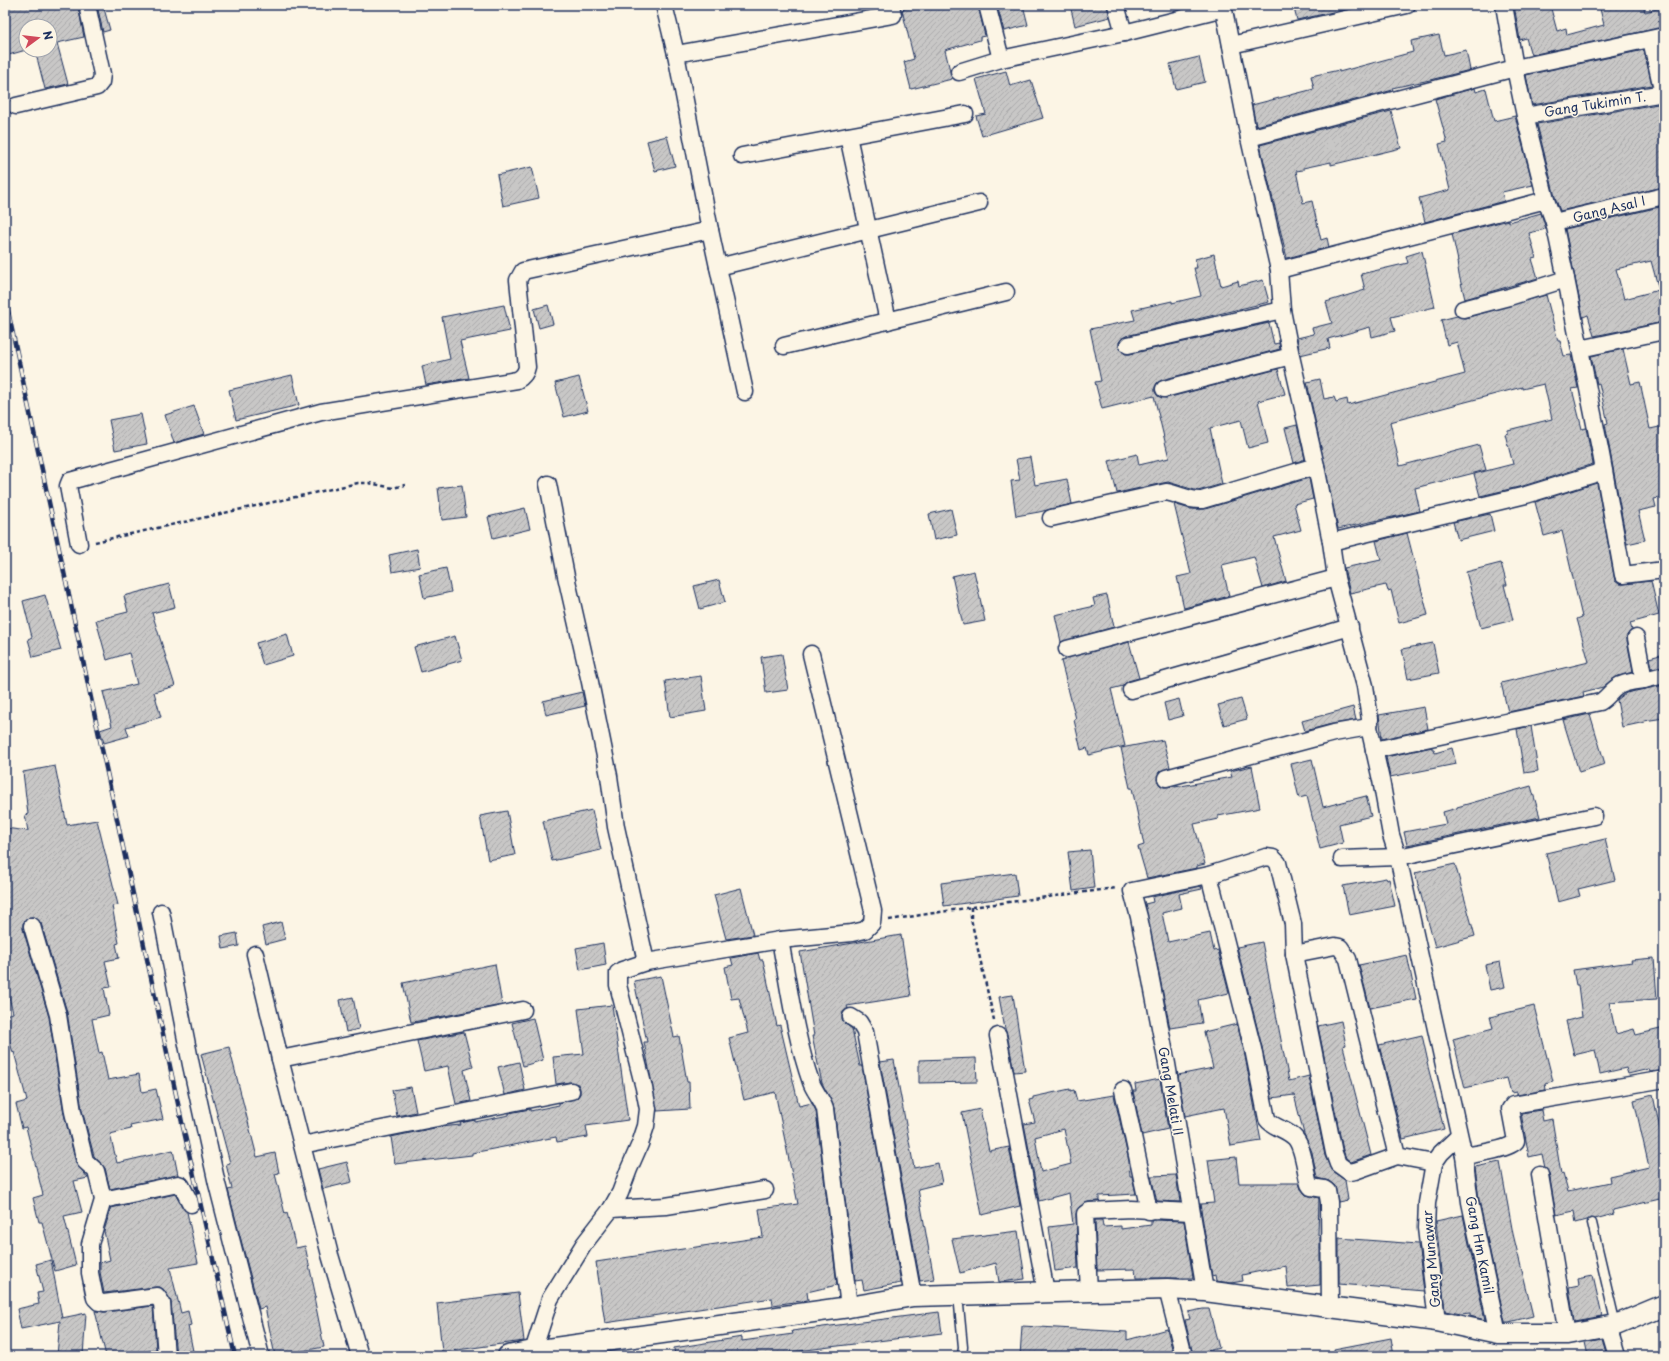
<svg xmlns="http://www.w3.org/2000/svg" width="1669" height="1361" font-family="'Playpen Sans',sans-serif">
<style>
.building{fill:url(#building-hatch);stroke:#1b2f5e;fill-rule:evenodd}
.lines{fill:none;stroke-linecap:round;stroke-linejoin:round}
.service-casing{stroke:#1b2f5e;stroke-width:11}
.minor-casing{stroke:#1b2f5e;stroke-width:19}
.tertiary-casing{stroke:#1b2f5e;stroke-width:23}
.path{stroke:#1b2f5e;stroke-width:2.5;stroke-dasharray:4 3;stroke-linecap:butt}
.service{stroke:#fcf5e5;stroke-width:8}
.minor{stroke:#fcf5e5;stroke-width:16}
.tertiary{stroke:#fcf5e5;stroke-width:20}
.rail-casing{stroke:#1b2f5e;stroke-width:4.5}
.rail{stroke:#fcf5e5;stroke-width:3;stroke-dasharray:9;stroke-linecap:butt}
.labels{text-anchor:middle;stroke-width:3;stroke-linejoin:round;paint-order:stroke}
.street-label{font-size:13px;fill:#1b2f5e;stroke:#fcf5e5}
</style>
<defs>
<pattern id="building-hatch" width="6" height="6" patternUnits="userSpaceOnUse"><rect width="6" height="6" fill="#c8c7c6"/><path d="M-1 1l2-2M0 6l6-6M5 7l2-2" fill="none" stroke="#ababac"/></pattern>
</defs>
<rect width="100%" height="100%" fill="#fcf5e5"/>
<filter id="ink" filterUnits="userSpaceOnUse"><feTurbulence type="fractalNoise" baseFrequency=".025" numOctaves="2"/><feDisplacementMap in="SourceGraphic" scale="8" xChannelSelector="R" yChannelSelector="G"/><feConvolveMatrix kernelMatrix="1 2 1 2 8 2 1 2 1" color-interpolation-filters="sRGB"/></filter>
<g filter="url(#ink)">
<g class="building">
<path d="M15 5H78L84 37 57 43 68 84 45 89 35 50H50V26H26V50L5 56V8Z"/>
<path d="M97 5H103L110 30 103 32Z"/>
<path d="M915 5H978L985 36 980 37V40L945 50 952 79 911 89 904 62 914 59 902 10Z"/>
<path d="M997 5H1023L1028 25 1004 31Z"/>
<path d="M1070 5H1107L1110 17 1075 26Z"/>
<path d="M1293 5H1364L1297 20Z"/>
<path d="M1514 5H1550L1557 31 1566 28 1567 35 1604 25 1599 5H1643L1645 12 1661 8 1664 27 1531 55 1526 38 1520 40Z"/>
<path d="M1439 35 1444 55 1466 50 1470 70 1430 80 1392 88 1393 90 1256 126 1252 105 1314 89 1311 76 1339 70V72L1413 52 1411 41Z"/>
<path d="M1644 50 1652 85 1532 105 1526 75Z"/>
<path d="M1199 57 1205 82 1176 89 1170 64Z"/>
<path d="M1006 71 1010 86 1031 80 1043 118 982 136 976 116 986 114 976 79Z"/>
<path d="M1475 88 1476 92 1486 89 1494 121 1515 116 1533 185 1502 192 1504 201 1425 222 1419 198 1450 190 1439 144 1447 142 1435 99Z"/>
<path d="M1664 103V187L1560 211 1555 197 1537 124Z"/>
<path d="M1391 111 1401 148 1331 165V162L1303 168V170L1296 171 1303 203 1312 201 1321 240 1327 238 1329 247 1287 258 1260 145Z"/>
<path d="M667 136 675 166 655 171 647 141Z"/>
<path d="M532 167 539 198 503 206 497 175Z"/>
<path d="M1664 206V322L1594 336 1588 315 1583 317 1565 229ZM1651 261 1659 290 1624 299 1616 269Z"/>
<path d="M1541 213 1546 229 1529 233 1536 258 1532 259 1538 278 1465 299 1459 275 1457 261H1458L1452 234 1509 220V222Z"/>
<path d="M1422 251 1435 307 1391 317 1395 331 1372 337 1370 327 1328 339 1330 348 1300 355 1297 338 1314 334 1312 328 1332 323 1326 302 1365 290 1361 274 1408 263 1406 256Z"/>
<path d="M1214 254 1221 286 1238 281 1239 286 1263 280 1269 302 1126 336 1119 342V347L1125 354H1130L1269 323 1274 344 1279 343 1280 349 1162 380 1157 383 1155 387V392L1158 396 1166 398 1278 369 1285 394 1258 401 1268 443 1248 448 1241 420 1210 428 1222 484 1198 491 1168 482 1117 493 1109 461 1137 454 1139 465 1169 458 1154 396 1102 409 1095 382 1101 381 1090 329 1135 320 1132 310 1172 301V303L1201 296 1194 268H1197L1195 259Z"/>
<path d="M1546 295 1558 341H1560L1564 356 1571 355 1578 388 1572 389 1582 429 1586 428 1593 464 1523 486 1480 496 1474 474 1513 464 1505 434 1508 433V430L1552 419 1544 384 1522 389V387L1390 422 1400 466 1479 445 1486 470 1415 488 1420 511 1338 529 1307 382 1320 379 1324 399 1334 397 1336 402 1347 399 1348 405 1465 374 1457 342 1447 345 1441 320 1457 316 1465 318Z"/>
<path d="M504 305 510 331 460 341 469 378 426 385 422 366 450 359 442 317Z"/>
<path d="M548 305 553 324 539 328 534 309Z"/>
<path d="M1623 349 1631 384 1640 382 1650 429 1664 426V497L1654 499 1656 507 1638 511 1645 540 1627 544 1605 424 1608 423 1599 383 1597 384 1591 356Z"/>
<path d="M292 375 299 405 236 420 229 390Z"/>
<path d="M579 377 588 411 564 417 555 383Z"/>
<path d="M194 406 204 434 174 443 165 415Z"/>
<path d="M141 414 147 444 115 450 109 420Z"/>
<path d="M1297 425 1305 459 1294 463 1285 428Z"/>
<path d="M1030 457 1035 485 1067 479 1072 504 1039 512 1016 516 1011 481 1020 480 1016 459Z"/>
<path d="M1309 478 1313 499 1294 504 1301 530 1274 537 1286 581 1263 588 1254 557 1222 565 1229 596 1184 608 1177 577 1191 574 1174 504 1190 509H1205Z"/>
<path d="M1597 483 1615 581 1619 584H1624L1651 581 1659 615 1630 623 1632 630 1627 635V640L1633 672 1616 677 1603 687 1583 692 1584 696 1508 712 1501 683 1589 662 1577 619 1582 617 1562 531 1544 536 1535 502Z"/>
<path d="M462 485 466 517 442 520 438 488Z"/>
<path d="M525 508 530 529 493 538 488 517Z"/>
<path d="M951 509 957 535 934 540 929 514Z"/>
<path d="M1490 514 1494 531 1458 540 1453 522Z"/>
<path d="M1407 533 1428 615 1399 623 1391 590 1388 591 1386 585 1350 593 1344 568 1381 560 1376 541Z"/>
<path d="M417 549 420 567 392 572 389 555Z"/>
<path d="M1501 563 1507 585H1504L1513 620 1481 628 1466 572Z"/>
<path d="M446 568 451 592 424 598 419 574Z"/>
<path d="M974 571 985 621 963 625 952 576Z"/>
<path d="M719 580 725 602 700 609 694 586Z"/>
<path d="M169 584 175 607 152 613 175 686 154 692 161 717 126 727 129 736 104 743 100 730 112 726 103 692 137 684 129 653 107 660 96 620 128 612 124 596Z"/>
<path d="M45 595 61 650 33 657 28 639 32 637 23 601Z"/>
<path d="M1107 595 1114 627 1061 642 1055 615 1095 606 1093 598Z"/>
<path d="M287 634 293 656 263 665 256 643Z"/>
<path d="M455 636 462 660 421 672 414 647Z"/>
<path d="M1129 642 1139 678 1128 681 1123 686 1111 689 1125 746 1089 755 1087 748 1081 750 1074 720 1076 719 1061 661 1065 660V658Z"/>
<path d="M1433 643 1439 673 1408 679 1402 649Z"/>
<path d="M782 654 788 690 766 693 761 657Z"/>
<path d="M1664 654V666L1651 668 1649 658Z"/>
<path d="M701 676 706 711 670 717 665 681Z"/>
<path d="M1664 685V718L1644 721 1645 722 1622 727 1617 700 1626 693Z"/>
<path d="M582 692 585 706 546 715 543 701Z"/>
<path d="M1179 699 1183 716 1168 720 1164 703Z"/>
<path d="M1241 699 1247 719 1224 725 1218 705Z"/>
<path d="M1353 707 1356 720 1332 724 1305 731 1302 721Z"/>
<path d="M1424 707 1428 729 1382 739 1379 715Z"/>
<path d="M1590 714 1605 764 1579 772 1563 720Z"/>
<path d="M1531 726 1538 771 1524 773 1517 729Z"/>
<path d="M1163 740 1170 767 1159 772 1157 780 1160 785 1164 787 1175 786V787L1232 777 1230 771 1252 766 1260 808 1218 816V819L1194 824 1205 864 1197 866V868L1147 878 1138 847 1144 845 1132 788H1130L1121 748Z"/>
<path d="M1432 747V749H1434L1435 753 1452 748 1456 764 1390 777 1386 757Z"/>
<path d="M1312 759 1323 807 1366 796 1371 816 1339 824 1343 843 1320 849 1307 796 1299 798 1291 764Z"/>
<path d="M55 766 67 825 97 820 118 905 112 906 119 943 116 944 119 958 105 961 111 987 104 988 109 1015 92 1019 99 1053 102 1052 108 1080 139 1074 142 1092 156 1089 163 1119 130 1126 131 1129 110 1134 117 1163 173 1150 178 1175 110 1189 105 1168 94 1156 82 1110 67 1012 41 923 35 917H29L23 923V929L49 1017 64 1114 76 1163 88 1178 74 1181 82 1212 64 1216 76 1265 55 1271 42 1222H39L33 1198 43 1195 26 1127 22 1128 16 1104 27 1101 14 1052 13 1053 7 1032H5V1015L13 1013 5 981V828L28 831 25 815 28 814 23 772Z"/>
<path d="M1531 786 1540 817 1407 845 1404 832 1446 824 1443 812 1457 808V807Z"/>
<path d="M592 810 601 850 552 861 543 821Z"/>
<path d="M507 811 515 855 488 860 480 816Z"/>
<path d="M1605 839 1615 880 1578 889 1580 896 1558 902 1546 853Z"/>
<path d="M1090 850 1094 888 1073 891 1068 852Z"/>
<path d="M1455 864 1475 936 1435 947 1415 873Z"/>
<path d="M1015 873 1018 896 944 906 941 883Z"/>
<path d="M1386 878 1387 880 1389 879 1395 906 1349 915 1343 886Z"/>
<path d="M1201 886 1202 889 1179 894 1182 908 1162 913 1168 942 1210 933 1214 951 1218 950 1229 993 1198 1000 1202 1023 1170 1028 1145 904 1153 902 1152 897Z"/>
<path d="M741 888 753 935 726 939 714 895Z"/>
<path d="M281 922 285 939 266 944 262 927Z"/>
<path d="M237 933 239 946 223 949 221 936Z"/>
<path d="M901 935 911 996 847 1006 848 1008 843 1012 842 1016 843 1022 852 1029 860 1066H862L901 1283 864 1290 862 1280 855 1281 834 1108 822 1083 812 1036H814L800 952Z"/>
<path d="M1262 942 1289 1081 1309 1076 1325 1156 1332 1171 1345 1180 1348 1200 1338 1202 1335 1186 1329 1181 1317 1178 1312 1152 1304 1134 1294 1095 1272 1098 1262 1047 1237 947Z"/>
<path d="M603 943 606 965 580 970 576 948Z"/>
<path d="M758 953 760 960H763L777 1026 780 1025 799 1106 812 1103 816 1111 837 1285 807 1292 808 1300 773 1305 772 1298 605 1323 596 1262 763 1237 759 1209 798 1204 775 1092 744 1100 729 1038 748 1033 739 998 731 999 725 967 733 965 731 958Z"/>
<path d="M1407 955 1416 999 1370 1008 1359 965Z"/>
<path d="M1654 958 1657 999 1609 1002 1616 1034 1634 1029 1636 1035 1664 1028V1072L1658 1071 1650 1072 1649 1069 1628 1074 1626 1068 1600 1074 1595 1050 1574 1055 1566 1021 1582 1017 1578 985H1576L1573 970 1632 962 1631 960Z"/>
<path d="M1500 962 1505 987 1490 990 1485 965Z"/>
<path d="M495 964 502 1005 413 1022H411L403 983Z"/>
<path d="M661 976 674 1037 679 1036 687 1082H689L690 1109 657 1111 644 1042H647L634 981Z"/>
<path d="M1013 995 1025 1071 1014 1072 1007 1034 1005 1029 999 997Z"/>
<path d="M353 997 359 1029 346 1032 340 1000Z"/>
<path d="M612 1005 628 1120 586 1126 588 1137 557 1142 556 1137 472 1153V1155L395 1164 391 1137 439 1127 461 1125 460 1123 475 1120V1122L509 1115V1113L530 1109V1111L559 1105V1103L577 1098 580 1094V1089L578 1084 570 1082 556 1084 553 1057 584 1054 578 1009Z"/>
<path d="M1534 1006 1553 1081 1545 1083 1546 1090 1517 1095V1092L1511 1093 1507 1078 1465 1088 1453 1039 1493 1028 1490 1017Z"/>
<path d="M533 1018 543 1060 523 1066 512 1023Z"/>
<path d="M1341 1021 1346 1045 1343 1046 1371 1155 1351 1162 1346 1158 1343 1150 1318 1026Z"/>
<path d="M1237 1024 1244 1051 1261 1141 1231 1146 1224 1108 1185 1116 1178 1075 1213 1068 1204 1032Z"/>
<path d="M464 1032 473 1067 464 1070 471 1101 456 1104 448 1066 424 1071 417 1041Z"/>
<path d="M1422 1035 1428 1062 1427 1063 1444 1129 1403 1139 1379 1045Z"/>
<path d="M229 1047 257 1157 275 1153 279 1173 275 1174 285 1214 287 1213 296 1248 305 1246 316 1297H314L324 1347 275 1356 265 1307 259 1309 228 1190 232 1189 226 1164 230 1163 201 1054Z"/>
<path d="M976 1058 977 1082 919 1083V1060Z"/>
<path d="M894 1060 914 1168 938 1163 942 1183 918 1189 934 1279 920 1281 880 1062Z"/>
<path d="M519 1062 525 1090 505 1095 498 1067Z"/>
<path d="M1160 1079 1168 1129 1142 1135 1133 1091H1136L1135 1084Z"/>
<path d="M411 1087 416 1112 397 1116 392 1090Z"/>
<path d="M1070 1089V1091L1074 1090 1077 1101 1114 1095 1129 1161 1130 1176H1132L1136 1194 1099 1196V1201L1088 1202 1079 1207 1076 1214 1078 1268 1055 1271 1049 1227 1073 1224 1069 1193 1039 1201 1024 1124 1035 1122 1029 1100 1033 1099V1097ZM1064 1129 1071 1164 1041 1172 1035 1137Z"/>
<path d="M1653 1095 1664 1149V1198L1613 1210 1614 1214 1595 1219 1590 1218 1587 1220 1576 1223 1574 1211 1556 1215 1549 1173 1545 1168 1542 1154 1529 1157 1521 1113 1541 1110 1543 1121 1552 1119 1561 1174 1563 1173 1568 1191 1610 1182 1609 1176 1649 1167 1634 1100Z"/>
<path d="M980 1109 989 1151 1009 1147 1020 1206 982 1215 962 1113Z"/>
<path d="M1236 1157 1239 1183H1299L1301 1189 1306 1195 1319 1198 1318 1235H1320V1285L1288 1288 1286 1266 1242 1275 1243 1281 1231 1283 1216 1281 1215 1275 1212 1276 1200 1204 1214 1203 1208 1160Z"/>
<path d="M347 1162 352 1182 323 1189 318 1169Z"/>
<path d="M1500 1162 1513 1234 1533 1316 1509 1322H1505L1479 1200 1475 1167Z"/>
<path d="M1176 1175 1180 1202 1157 1201 1151 1176Z"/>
<path d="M175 1194 183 1208 187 1212 198 1263 170 1268 181 1313 188 1311 191 1325 188 1326 194 1356H176L171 1302 164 1290 160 1287H156L104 1293 100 1272V1263L110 1260 104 1231 111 1208Z"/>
<path d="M1463 1215 1485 1320 1470 1316V1313L1461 1314 1445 1311 1436 1221Z"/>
<path d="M1095 1220H1102L1103 1227 1121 1226V1229L1151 1225V1220H1152L1184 1221 1193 1278H1136L1135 1269 1097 1270Z"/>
<path d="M1018 1231 1025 1279 999 1282 996 1263 960 1273 952 1239Z"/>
<path d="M1339 1238 1418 1244 1424 1291 1339 1284Z"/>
<path d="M51 1260 62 1318 86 1313 83 1356H57L60 1321 21 1329 17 1309 39 1304 37 1293 43 1292 36 1264Z"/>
<path d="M1593 1276 1602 1316 1574 1321 1569 1287 1579 1285 1578 1279Z"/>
<path d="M518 1293 524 1341 442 1352 437 1303Z"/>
<path d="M153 1306 156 1349 145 1352 146 1356H106L95 1311 105 1312Z"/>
<path d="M1203 1309H1209L1219 1348 1193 1355 1185 1320 1190 1319 1188 1312Z"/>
<path d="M939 1312 942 1333 790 1352V1356H675L674 1348 742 1337V1341L793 1334 792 1331Z"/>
<path d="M1022 1326 1127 1332V1340L1167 1329 1174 1356H1020Z"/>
<path d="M1391 1338 1394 1356H1335L1334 1349Z"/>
<path d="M1602 1339 1607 1356H1588L1585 1342Z"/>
</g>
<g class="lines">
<defs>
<g id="service">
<path d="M1592 1223 1616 1325"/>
<path d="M958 1295 963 1347 962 1356"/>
</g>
<g id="minor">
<path d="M664 5 676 54 710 230 745 392"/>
<path d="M987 5 1001 59 1124 33 1224 8"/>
<path d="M1116 5 1124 33"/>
<path d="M1223 5 1249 138 1279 270 1282 310 1291 356 1316 466 1331 542 1336 578 1365 686 1370 719 1369 727 1381 780 1391 835 1398 857 1464 1156 1470 1202 1498 1334"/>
<path d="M1504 5 1515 68 1525 116 1546 200 1554 222 1566 279 1601 454 1623 575 1664 570"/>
<path d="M1651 40 1663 93"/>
<path d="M1231 45 1407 5"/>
<path d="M676 54 893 15 891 5"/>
<path d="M959 72 1001 59"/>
<path d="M16 106 97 87 101 82 102 74 87 5"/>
<path d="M1525 116 1664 93"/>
<path d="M848 136 888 321"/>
<path d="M1249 138 1515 68 1664 36"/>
<path d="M742 156 965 114"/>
<path d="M1554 222 1664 196"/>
<path d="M718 267 979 203"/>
<path d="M1279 270 1546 200"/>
<path d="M1463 309 1509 297 1566 279"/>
<path d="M1128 345 1282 310"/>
<path d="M784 346 1006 292"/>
<path d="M1580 349 1664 331"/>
<path d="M1164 389 1291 356"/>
<path d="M548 484 566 576 590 682 609 776 616 827 646 962"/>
<path d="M1051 518 1166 492C1179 494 1188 501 1202 500L1316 466"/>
<path d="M1331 542 1526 495 1604 471"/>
<path d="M79 544 68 486 70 481 321 412 517 380C523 377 526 373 527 367L518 280 523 271 710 230"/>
<path d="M1067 649 1336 578"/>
<path d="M1644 680 1664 675"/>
<path d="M1131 690 1350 627"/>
<path d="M1374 750 1600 702C1607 698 1610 692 1617 687 1624 682 1636 681 1644 680L1636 638"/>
<path d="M1166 778 1334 733 1369 727"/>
<path d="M1342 859 1398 857 1594 816"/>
<path d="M1209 875 1253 1049 1267 1119C1273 1128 1287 1129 1295 1138 1304 1148 1305 1172 1309 1184L1311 1187 1324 1189 1327 1191 1329 1202 1330 1308"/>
<path d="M161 912 191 1065 217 1184 261 1356"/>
<path d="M32 926 58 1015 73 1112 85 1161 96 1171 101 1191 103 1200 90 1244V1273L95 1298 99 1302 104 1303 157 1296 162 1303 166 1356"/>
<path d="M780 940 852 933 865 930 872 923 873 911 811 654"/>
<path d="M255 954 280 1059"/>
<path d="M1294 954 1334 1153 1338 1164 1349 1172 1355 1171 1397 1156"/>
<path d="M851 1017 859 1022 865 1032 913 1296"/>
<path d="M998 1036 1046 1292"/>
<path d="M1123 1090 1149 1211"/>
<path d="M302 1145 280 1059 523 1010"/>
<path d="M1464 1156C1476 1154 1510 1149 1516 1141L1510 1109 1513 1105 1659 1080"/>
<path d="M1540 1175 1567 1334"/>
<path d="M103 1200 178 1184 181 1185 191 1204"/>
<path d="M611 1209 666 1206 765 1190"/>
<path d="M1167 1289 1184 1356"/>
<path d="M1089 1291 1085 1214 1089 1211 1131 1209 1191 1212"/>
<path d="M1205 1291 1167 1064 1139 917 1132 891 1209 875 1266 857 1273 858 1278 863 1293 924 1294 954 1335 946 1340 947 1348 959 1397 1156 1434 1163"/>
<path d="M1437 1321 1426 1228 1427 1203 1434 1163 1441 1153 1459 1136"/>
<path d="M1608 1326 1617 1356"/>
<path d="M533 1351 550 1299 584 1244 611 1209 620 1193 629 1169 640 1144 646 1126 648 1109 644 1088 618 985V973L622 970 646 962 780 940C789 987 795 1037 811 1082 814 1091 822 1099 825 1109L849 1307"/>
<path d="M360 1356 330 1255 302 1145 571 1091"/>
</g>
<path id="tertiary" d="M508 1356 533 1351 849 1307 913 1296 1167 1289 1205 1291 1437 1321 1498 1334H1567L1616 1325 1664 1305"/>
</defs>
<use href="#service" class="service-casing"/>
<use href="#minor" class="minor-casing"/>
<use href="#tertiary" class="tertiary-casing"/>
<g class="path">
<path d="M95 542 358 483H369L393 488 405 485"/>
<path d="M971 907V919L994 1020"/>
<path d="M889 920 979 906 1116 888"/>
</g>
<use href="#service" class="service"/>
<use href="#minor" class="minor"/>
<use href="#tertiary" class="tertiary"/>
<defs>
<path id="rail" d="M5 297 183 1127 235 1356"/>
</defs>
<use href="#rail" class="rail-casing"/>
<use href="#rail" class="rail"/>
</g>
</g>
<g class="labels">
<g class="street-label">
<text transform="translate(1595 104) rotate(-9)" y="5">Gang Tukimin T.</text>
<text transform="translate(1609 209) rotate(-14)" y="5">Gang Asal I</text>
<text transform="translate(1171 1091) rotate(80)" y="5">Gang Melati II</text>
<text transform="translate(1480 1245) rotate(79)" y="5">Gang Hm Kamil</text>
<text transform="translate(1431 1259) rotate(-95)" y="5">Gang Munawar</text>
</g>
</g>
<rect width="1669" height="1361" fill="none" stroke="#fcf5e5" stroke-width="20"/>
<rect x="10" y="10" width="1649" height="1341" fill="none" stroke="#1b2f5e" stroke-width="1.5" filter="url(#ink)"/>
<g transform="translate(38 38) rotate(75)"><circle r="19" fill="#fcf5e5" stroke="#a2a6af"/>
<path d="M0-3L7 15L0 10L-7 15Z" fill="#d1495b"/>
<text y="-6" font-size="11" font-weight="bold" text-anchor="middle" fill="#1b2f5e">N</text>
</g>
</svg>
